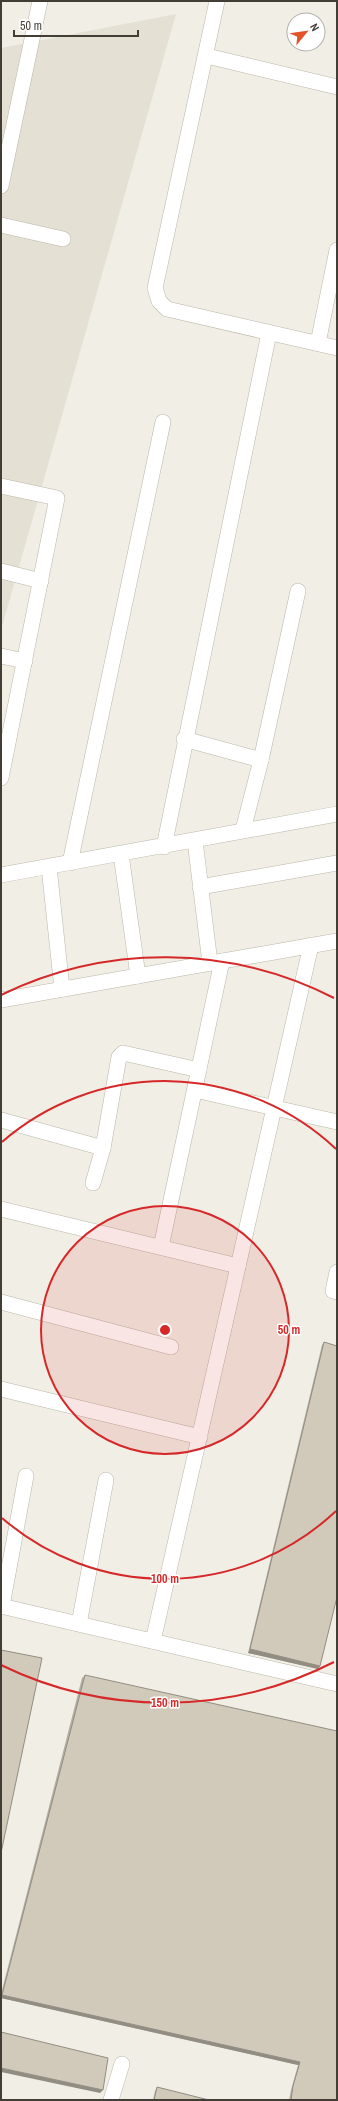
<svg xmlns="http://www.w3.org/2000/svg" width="338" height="2101" font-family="'Archivo Narrow',sans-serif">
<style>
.residential{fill:#e4e0d3}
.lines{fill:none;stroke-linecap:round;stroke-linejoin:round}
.minor-casing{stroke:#bbb6a8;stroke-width:16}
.minor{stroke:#fff;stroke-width:15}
.wall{fill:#b4aea1}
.shaded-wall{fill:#928d83}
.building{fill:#d1cabb;stroke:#928d83}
.ring{fill:none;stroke:#d62828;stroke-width:2}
.centre{fill:#d62828;stroke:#fff;stroke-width:2}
.ring-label{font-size:12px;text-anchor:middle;font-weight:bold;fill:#d62828;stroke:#fff;stroke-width:3;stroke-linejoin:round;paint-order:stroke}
</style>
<rect width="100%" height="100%" fill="#f0eee5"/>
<path class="residential" d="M176 14 1 630V48Z"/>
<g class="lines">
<defs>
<g id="minor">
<path d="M217 1 155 288 159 301 167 309 337 348"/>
<path d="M207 56 337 87"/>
<path d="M1 186 40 1"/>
<path d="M1 225 63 239"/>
<path d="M318 343 337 250"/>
<path d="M1 486 57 498 1 778"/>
<path d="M1 571 41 581"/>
<path d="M1 656 25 661"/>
<path d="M184 739 261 760"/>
<path d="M243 830 261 760 298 591"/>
<path d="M195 841 210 963"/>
<path d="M164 847 269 333"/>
<path d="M121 854 138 976"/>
<path d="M70 863 163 422"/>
<path d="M49 867 62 989"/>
<path d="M1 875 337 814"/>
<path d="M200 887 337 863"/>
<path d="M1 1000 337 941"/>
<path d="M195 1090 337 1122"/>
<path d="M1 1120 103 1148 119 1057 123 1053 199 1070"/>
<path d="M93 1183 103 1148"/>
<path d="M1 1209 238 1266"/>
<path d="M161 1247 222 961"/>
<path d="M337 1272 333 1291 337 1292"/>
<path d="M1 1302 171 1347"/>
<path d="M1 1389 200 1437"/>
<path d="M1 1606 337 1684"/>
<path d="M2 1606 26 1476"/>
<path d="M79 1624 106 1480"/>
<path d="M153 1641 311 945"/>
<path d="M111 2100 122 2064"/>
</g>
</defs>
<use href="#minor" class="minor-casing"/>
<use href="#minor" class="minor"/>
</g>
<g class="wall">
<path d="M324 1342 320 1666 318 1669 248 1653 322 1345Z"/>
<path d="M85 1675 337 2100H289L291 2090 298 2065 1 1998V1994L82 1678Z"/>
<path d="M157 2087 209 2100H153L155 2091Z"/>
</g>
<g class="shaded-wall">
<path d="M250 1649 320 1666 318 1669 248 1653Z"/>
<path d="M2 1995 300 2062 298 2065 1 1998V1997Z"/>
<path d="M1 2068 103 2090 100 2093 1 2072Z"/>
</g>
<g class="building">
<path d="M324 1342 337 1346V1597L320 1666 250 1649Z"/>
<path d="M1 1650 42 1658 1 1853Z"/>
<path d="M85 1675 337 1731V2100H291L293 2086 300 2062 2 1995Z"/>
<path d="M1 2032 108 2058 103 2090 1 2068Z"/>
<path d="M157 2087 209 2100H154Z"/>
</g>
<circle cx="165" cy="1330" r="124" fill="#d62828" fill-opacity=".12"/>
<g class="ring">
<circle cx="165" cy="1330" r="124"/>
<path d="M336 1511A249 249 0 0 1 2 1518M2 1142A249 249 0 0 1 336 1149"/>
<path d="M334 1662A373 373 0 0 1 1 1665M1 995A373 373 0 0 1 334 998"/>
</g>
<circle cx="165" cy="1330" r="6" class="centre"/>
<g class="ring-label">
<text x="289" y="1334">50 m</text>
<text x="165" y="1583">100 m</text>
<text x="165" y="1707">150 m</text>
</g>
<rect width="338" height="2101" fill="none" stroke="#423e35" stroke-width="4"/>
<g transform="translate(306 32) rotate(61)"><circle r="19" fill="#ffffff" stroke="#b3b2ae"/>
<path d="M0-3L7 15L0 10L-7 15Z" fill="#e45228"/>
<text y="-6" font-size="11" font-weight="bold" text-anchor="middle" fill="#423e35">N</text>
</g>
<path d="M14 30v6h124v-6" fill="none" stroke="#423e35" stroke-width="2"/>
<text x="20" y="30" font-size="12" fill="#423e35" stroke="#ffffff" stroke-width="3" paint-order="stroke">50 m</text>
</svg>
